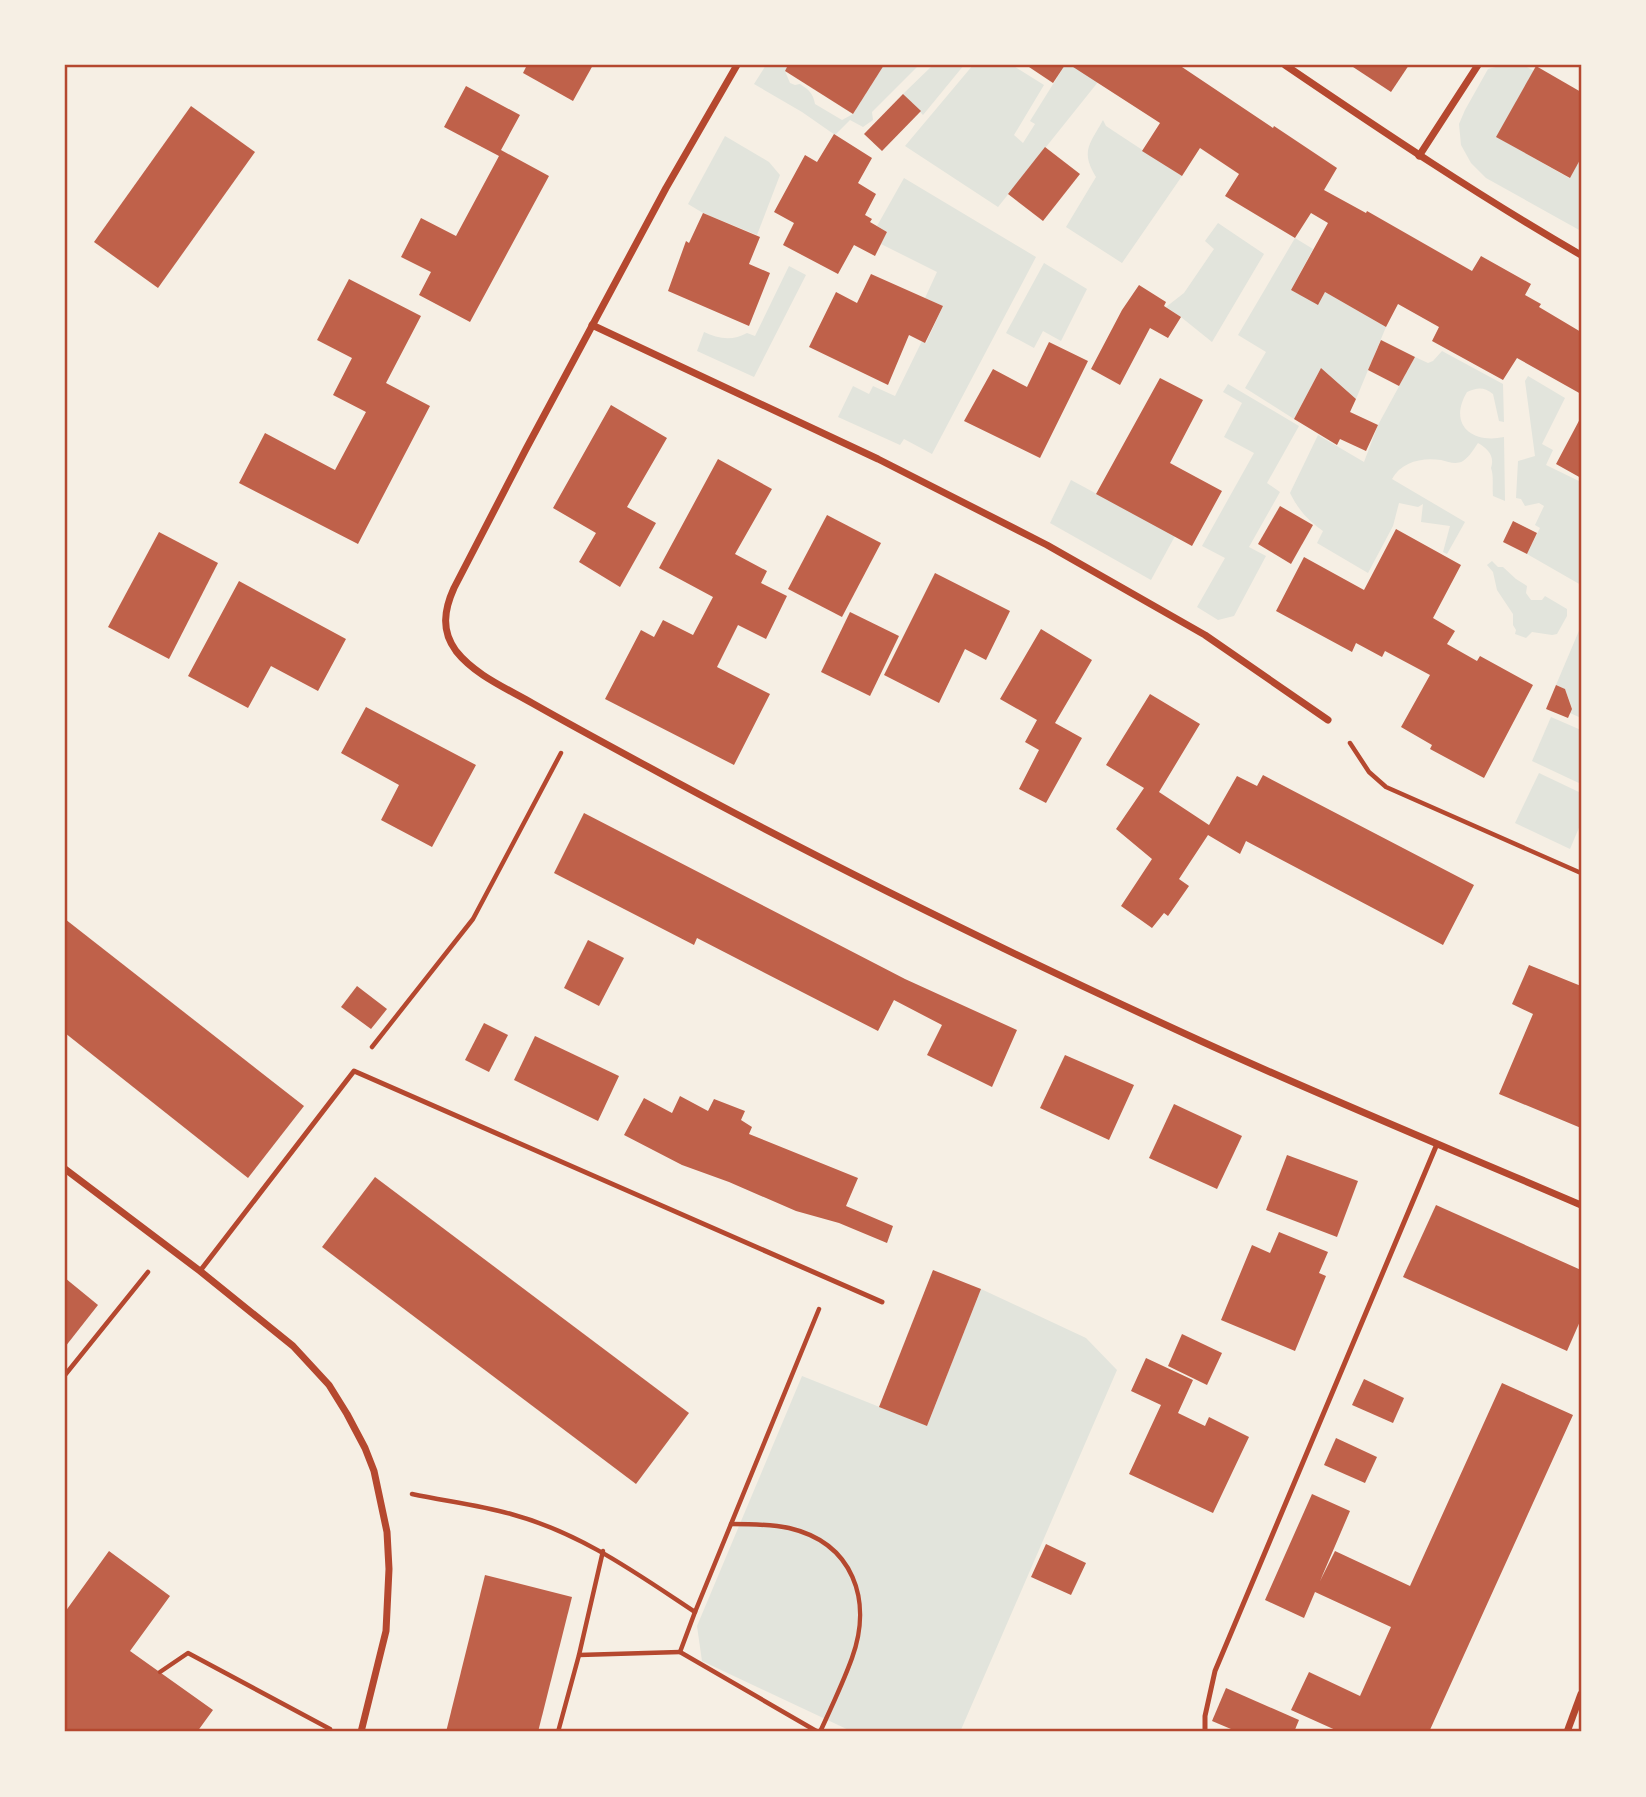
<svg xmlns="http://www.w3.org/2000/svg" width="1646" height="1797" font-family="Lato,sans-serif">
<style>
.green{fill:#e2e4dc}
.building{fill:#bf614a}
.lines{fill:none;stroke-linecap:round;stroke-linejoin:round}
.path{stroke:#b5482f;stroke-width:4.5}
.service{stroke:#b5482f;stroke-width:5}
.minor{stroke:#b5482f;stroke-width:7}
.neatline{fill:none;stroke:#b5482f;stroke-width:2.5}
</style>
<rect width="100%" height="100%" fill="#f6efe4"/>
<g class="green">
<path d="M766 65H788L785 71 790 83 795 85 800 84C809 90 813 93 815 104L842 120 853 114 884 65H919L872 112 873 120 863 127 850 120 835 135 802 112 754 84Z"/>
<path d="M933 65H964L923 115 903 94Z"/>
<path d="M973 65H1012L1044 85 1014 135 1023 143 1035 124 1030 121 1065 65H1070L1098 82 998 207 905 146Z"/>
<path d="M1504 65H1523L1534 71 1497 137 1569 178 1581 158V231L1486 178 1471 163 1461 145 1459 124 1465 110 1488 69Z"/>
<path d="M1103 120 1106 126 1112 130 1182 176 1122 263 1066 227 1096 177C1080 151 1090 144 1103 120Z"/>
<path d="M725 136 769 162 780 175 757 235 703 213 688 204Z"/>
<path d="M904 178 1036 257 932 454 904 439 900 445 838 417 853 386 869 394 873 386 895 396 922 341 926 343 943 306 925 298 937 272 881 244 887 232 877 226Z"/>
<path d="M1218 223 1264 254 1212 342 1181 317 1166 307 1184 293 1214 249 1205 241Z"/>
<path d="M1295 238 1313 249 1291 290 1318 304 1325 292 1386 327 1356 399 1321 368 1294 419 1245 388 1266 352 1238 335Z"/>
<path d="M1044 263 1087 289 1061 341 1043 331 1034 348 1006 333Z"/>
<path d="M789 266 806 275 754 377 697 351 704 332C718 339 733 341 747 333L755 336Z"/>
<path d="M1442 351 1503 384 1504 422 1499 421 1493 394C1484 387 1478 387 1467 392 1448 424 1471 444 1504 437L1505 501 1493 496C1492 487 1494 476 1491 468 1495 456 1488 449 1478 443 1474 449 1469 457 1463 461 1456 465 1449 462 1441 460 1422 457 1401 462 1392 479L1465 522 1447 554 1443 552 1450 526 1421 522 1423 504 1418 507 1399 503 1393 526 1368 573 1317 543 1323 531C1308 521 1298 509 1290 493L1318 435 1364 462 1378 425 1415 357 1428 363 1433 361Z"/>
<path d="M1528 376 1565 398 1542 444 1553 450 1546 465 1581 482V585L1527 554 1540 528 1535 525 1544 506 1539 503 1525 506 1521 499 1516 498 1518 461 1535 456 1525 381Z"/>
<path d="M1228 384 1299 426 1267 483 1280 492 1249 547 1266 556 1234 616 1218 620 1197 607 1225 558 1202 546 1254 453 1224 437 1242 403 1223 392Z"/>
<path d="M1071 480 1175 536 1151 580 1050 523Z"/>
<path d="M1492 561 1498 567H1503L1516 579 1527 586 1526 593 1531 600H1542L1545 596 1567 609V616L1557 634 1552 635 1532 632 1526 638 1515 634 1516 630 1513 625V614L1497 590 1493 572 1487 565Z"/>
<path d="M1581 626V718L1570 713 1572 708 1565 689 1556 685Z"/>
<path d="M1551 717 1581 730V784L1532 761Z"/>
<path d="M1539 773 1581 793V823L1570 849 1515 823Z"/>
<path d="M981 1289 1086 1338 1117 1370 960 1732H853L702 1661 697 1626 802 1376 927 1426Z"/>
</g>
<g class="building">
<path d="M527 65H593L573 101 523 73Z"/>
<path d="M788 65H884L853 114 785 71Z"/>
<path d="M1026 65H1065L1053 83Z"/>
<path d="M1070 65H1179L1273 128 1274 126 1337 168 1324 190 1366 213 1367 211 1472 271 1481 256 1531 284 1525 295 1541 304 1539 307 1581 332V394L1517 358 1503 380 1432 341 1439 327 1398 304 1386 327 1325 292 1318 305 1291 290 1328 223 1311 213 1295 238 1225 196 1239 174 1200 148 1182 176 1142 151 1160 123Z"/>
<path d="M1350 65H1409L1391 92Z"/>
<path d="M1536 66 1581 92V158L1570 178 1496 137Z"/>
<path d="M466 86 520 115 501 150 549 176 470 322 419 295 431 272 401 257 421 218 456 236 499 156 444 127Z"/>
<path d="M903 94 921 111 882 151 864 134Z"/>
<path d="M191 106 255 152 158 288 94 242Z"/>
<path d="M834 134 872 158 858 183 876 194 865 215 872 219 870 222 887 232 875 256 854 245 838 274 783 245 794 223 774 212 805 155 817 162Z"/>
<path d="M1045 147 1080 174 1043 221 1008 194Z"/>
<path d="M703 213 760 237 749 264 770 273 749 326 668 291 686 241 689 243Z"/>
<path d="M871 274 943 306 925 343 909 335 888 385 809 347 836 292 857 303Z"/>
<path d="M349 279 421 316 386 383 430 406 358 544 239 483 265 433 335 470 366 412 333 395 352 358 317 340Z"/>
<path d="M1139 285 1166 302 1164 306 1181 317 1168 338 1150 328 1120 385 1091 369 1122 310Z"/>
<path d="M1381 340 1415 357 1399 386 1368 370Z"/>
<path d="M1049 342 1088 361 1040 458 964 421 993 369 1027 387Z"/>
<path d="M1321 368 1356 399 1350 412 1378 425 1366 451 1340 439 1337 445 1294 419Z"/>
<path d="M1160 378 1203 400 1170 463 1222 491 1192 546 1096 494Z"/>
<path d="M611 405 667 438 627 507 656 523 620 587 579 562 596 533 553 508Z"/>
<path d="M1581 417V478L1556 464Z"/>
<path d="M718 459 772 489 735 554 767 571 761 583 787 596 766 639 738 625 717 667 770 694 734 765 605 699 641 630 654 637 663 620 693 635 713 597 659 568Z"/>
<path d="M1280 506 1313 525 1291 564 1258 544Z"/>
<path d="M827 515 881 543 842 617 788 589Z"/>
<path d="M1513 521 1537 533 1527 554 1503 542Z"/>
<path d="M1396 529 1461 565 1433 618 1455 631 1447 644 1477 661 1480 656 1533 685 1484 778 1430 749 1432 745 1401 727 1430 675 1385 651 1382 657 1356 643 1352 652 1276 611 1304 557 1364 590Z"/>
<path d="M159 532 218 563 169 659 108 627Z"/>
<path d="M935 573 1010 611 986 660 965 649 939 703 884 675Z"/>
<path d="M239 581 346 639 318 691 271 666 248 708 188 676Z"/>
<path d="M850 612 899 636 870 696 821 672Z"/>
<path d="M1041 629 1092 660 1055 723 1082 738 1046 803 1019 789 1039 750 1025 742 1037 720 1000 699Z"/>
<path d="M1556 685 1565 689 1572 709 1568 718 1546 709Z"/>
<path d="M1150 694 1200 724 1159 792 1209 825 1237 776 1257 786 1263 775 1474 885 1443 945 1246 841 1240 854 1208 835 1179 879 1189 886 1168 916 1164 913 1152 928 1121 906 1152 859 1116 829 1144 788 1106 765Z"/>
<path d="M366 707 476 765 432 847 381 820 399 785 341 753Z"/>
<path d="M584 813 905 979 1017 1030 992 1087 927 1055 942 1025 894 1000 878 1031 697 938 694 945 554 873Z"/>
<path d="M65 919 304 1106 248 1178 65 1033Z"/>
<path d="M588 940 624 958 599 1006 564 988Z"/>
<path d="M1529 965 1581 986V1128L1499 1094 1533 1014 1512 1004Z"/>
<path d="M357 986 387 1009 371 1029 341 1007Z"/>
<path d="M484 1023 508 1035 489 1072 465 1060Z"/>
<path d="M535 1036 619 1076 598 1121 514 1080Z"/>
<path d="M1065 1055 1134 1085 1109 1140 1040 1108Z"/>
<path d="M680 1096 708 1111 714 1099 745 1111 741 1120 752 1127 749 1134 858 1178 846 1206 893 1226 887 1243 839 1223 796 1211 729 1182 682 1165 624 1135 644 1098 672 1113Z"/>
<path d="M1174 1104 1242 1136 1217 1189 1149 1158Z"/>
<path d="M1287 1155 1358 1181 1337 1237 1266 1210Z"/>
<path d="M375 1177 689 1413 636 1484 322 1247Z"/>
<path d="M1436 1205 1581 1270V1319L1567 1351 1403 1277Z"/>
<path d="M1279 1232 1328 1252 1319 1273 1326 1276 1295 1351 1221 1320 1252 1245 1270 1253Z"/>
<path d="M933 1270 981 1289 927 1426 879 1407Z"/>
<path d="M65 1278 98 1305 65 1347Z"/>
<path d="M1182 1334 1222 1353 1207 1385 1168 1366Z"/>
<path d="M1146 1358 1193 1380 1178 1413 1205 1426 1209 1417 1249 1437 1213 1513 1129 1474 1161 1405 1131 1391Z"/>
<path d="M1364 1379 1404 1398 1393 1423 1352 1405Z"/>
<path d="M1502 1383 1573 1415 1429 1732H1340L1291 1710 1309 1672 1360 1696 1391 1627 1315 1592 1304 1618 1265 1600 1312 1494 1350 1511 1320 1581 1335 1551 1410 1586Z"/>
<path d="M1336 1438 1377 1457 1365 1483 1324 1465Z"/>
<path d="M1046 1544 1086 1563 1071 1595 1031 1577Z"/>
<path d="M109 1551 170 1596 130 1651 213 1710 197 1732H65V1612Z"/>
<path d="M485 1575 572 1597 538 1732H446Z"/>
<path d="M1226 1688 1299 1720 1294 1732H1238L1212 1721Z"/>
</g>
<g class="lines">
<g class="path">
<path d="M1350 743 1369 772 1386 787 1581 873"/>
<path d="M372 1047 473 919 561 753"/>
<path d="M65 1375 148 1272"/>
<path d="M412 1494C445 1501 479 1505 511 1514 581 1533 636 1573 695 1612"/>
<path d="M731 1524C750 1524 770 1524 789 1528 853 1543 873 1600 852 1658 843 1683 831 1708 820 1732"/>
<path d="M579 1655 680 1652"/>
<path d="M160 1672 188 1653 330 1729"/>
<path d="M558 1732 579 1655 603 1551"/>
<path d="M818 1732 680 1652 695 1612 819 1309"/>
</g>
<g class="service">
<path d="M200 1271 354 1071 882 1302"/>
<path d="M1205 1732V1716L1215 1671 1437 1144"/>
</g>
<g class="minor">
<path d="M737 65 666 188 526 449 454 588C444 610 441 631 456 651 475 675 506 688 532 703 569 724 606 744 643 764 826 864 1013 955 1203 1042 1328 1099 1455 1151 1581 1205"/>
<path d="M1285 65C1382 131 1479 196 1581 255"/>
<path d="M1419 156 1478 65"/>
<path d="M592 325 878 459 1047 545 1205 635 1328 720"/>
<path d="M65 1169 200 1271 293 1346 329 1385 347 1414 365 1448 374 1471 387 1532 389 1569 386 1631 361 1732"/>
<path d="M1567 1732 1581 1694"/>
</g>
</g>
<rect width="1646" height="1797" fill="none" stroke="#f6efe4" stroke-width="133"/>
<rect x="66" y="66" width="1514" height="1664" class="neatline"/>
</svg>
